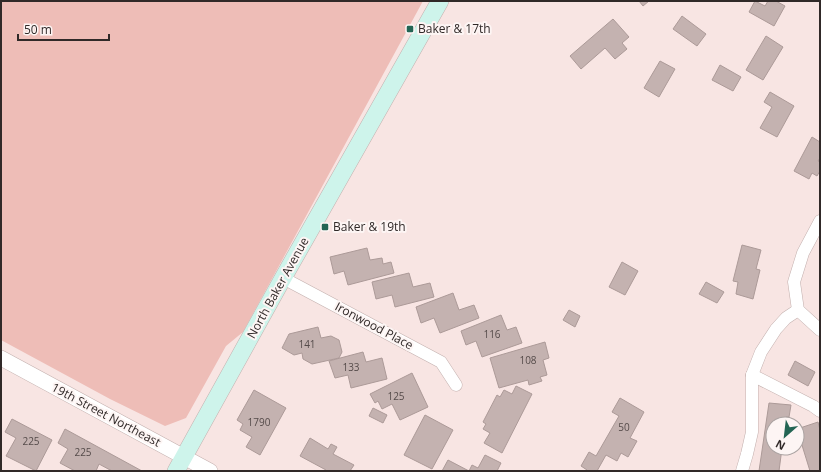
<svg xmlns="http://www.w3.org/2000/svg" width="821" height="472" font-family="'Open Sans',sans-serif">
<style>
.green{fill:#eebdb7}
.building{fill:#c4b2b0;stroke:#ac9a98}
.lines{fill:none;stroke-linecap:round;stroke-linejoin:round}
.minor-casing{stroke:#c3b0ae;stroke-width:13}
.tertiary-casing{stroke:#c3b0ae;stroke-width:16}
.secondary-casing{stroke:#c3b0ae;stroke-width:18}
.minor{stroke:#fff;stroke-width:12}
.tertiary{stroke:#fff;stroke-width:15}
.secondary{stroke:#cef4eb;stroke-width:17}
.poi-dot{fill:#236554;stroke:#fdf5f4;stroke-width:1.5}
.labels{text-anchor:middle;stroke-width:4;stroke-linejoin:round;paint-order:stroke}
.number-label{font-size:10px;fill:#554b4a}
.poi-label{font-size:12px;fill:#302928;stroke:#fdf5f4;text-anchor:start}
.street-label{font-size:12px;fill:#302928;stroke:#fdf5f4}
</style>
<rect width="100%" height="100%" fill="#f8e5e3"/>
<path class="green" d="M1 1H423L243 332 226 346 186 418 165 426 110 399 1 340Z"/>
<g class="building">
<path d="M639 1H649L643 6Z"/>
<path d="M755 1 765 6 768 1H776L785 6 774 26 749 12Z"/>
<path d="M682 16 706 34 697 46 673 29Z"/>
<path d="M613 19 629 37 622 43 627 49 615 59 605 48 581 69 570 56Z"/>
<path d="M766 36 783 47 763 80 746 70Z"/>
<path d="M660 61 675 69 659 97 644 88Z"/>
<path d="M720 65 741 77 733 91 712 80Z"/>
<path d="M770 92 794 106 777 137 760 128 772 107 764 102Z"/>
<path d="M812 137 820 142V158L818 161 820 162V171L817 176 812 173 809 179 794 171Z"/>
<path d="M742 245 761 250 756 269 760 270 753 299 736 294 738 282 733 281Z"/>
<path d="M367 248 370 260 382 258 383 264 391 262 394 273 348 285 344 271 334 274 330 257Z"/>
<path d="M622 262 638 271 625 295 609 287Z"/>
<path d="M409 273 413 287 430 283 434 297 395 307 392 295 376 299 372 282Z"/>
<path d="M706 282 724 292 717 303 699 294Z"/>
<path d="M453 293 459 310 474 305 479 318 440 333 434 318 421 323 416 307Z"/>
<path d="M569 310 580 316 575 327 563 320Z"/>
<path d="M501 315 507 330 516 327 522 343 482 357 476 341 466 345 461 331Z"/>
<path d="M318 327 321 338 331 336 339 340 342 352 339 358 312 364 303 359 302 353 294 355 282 348 289 334Z"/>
<path d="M545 342 549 358 543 360 547 375 540 377 542 381 529 385 528 380 499 388 490 358Z"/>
<path d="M363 352 366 362 382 358 387 379 351 388 348 375 335 378 329 361Z"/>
<path d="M795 361 815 372 808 386 788 375Z"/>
<path d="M412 373 428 407 400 420 392 404 382 409 378 401 375 403 370 394Z"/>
<path d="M516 386 532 394 502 453 484 443 490 433 483 429 486 424 483 422 497 395 500 397 504 390 512 394Z"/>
<path d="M254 390 286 408 260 455 246 447 252 437 240 430 243 424 237 420Z"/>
<path d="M620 398 644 412 630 438 637 441 628 457 621 453 617 461 606 455 597 471H586L587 470 581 466 589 452 596 456 619 416 612 412Z"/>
<path d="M769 403 791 405 789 417H786L785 424H773V448H782L779 471H759Z"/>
<path d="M373 408 387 415 383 423 369 416Z"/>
<path d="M425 415 453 430 432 469 404 455Z"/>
<path d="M12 419 52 440 36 471 6 456 16 438 5 432Z"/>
<path d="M818 422 820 430V471H810L797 429Z"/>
<path d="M65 429 142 471H112L99 464 96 471H75L60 463 68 449 58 443Z"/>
<path d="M310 438 328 449 331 444 337 447 333 454 354 465 350 471H326V470L300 456Z"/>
<path d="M485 455 501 463 497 471H442L448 460 469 471 472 465 478 468Z"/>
</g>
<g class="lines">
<defs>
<g id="minor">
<path d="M820 221 803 253 794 282 798 310 820 330"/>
<path d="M283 278 441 362 456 385"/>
<path d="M752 375 813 406 820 411"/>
<path d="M742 471 747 454 752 432V375L761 352 776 329 786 318 798 310"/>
</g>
<path id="tertiary" d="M1 358 210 471"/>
<path id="secondary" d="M176 471 283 278 440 1"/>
</defs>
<use href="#minor" class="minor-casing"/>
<use href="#tertiary" class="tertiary-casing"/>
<use href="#secondary" class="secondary-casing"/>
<use href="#minor" class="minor"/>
<use href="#tertiary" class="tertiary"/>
<use href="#secondary" class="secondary"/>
</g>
<g class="poi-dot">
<rect x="406" y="25" width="8" height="8" rx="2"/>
<rect x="321" y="223" width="8" height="8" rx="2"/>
</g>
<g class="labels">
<g class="number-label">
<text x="492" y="338">116</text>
<text x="307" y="348">141</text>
<text x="528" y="364">108</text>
<text x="351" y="371">133</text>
<text x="396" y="400">125</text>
<text x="259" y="426">1790</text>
<text x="624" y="431">50</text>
<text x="31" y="445">225</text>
<text x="83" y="456">225</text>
</g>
<g class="poi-label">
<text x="418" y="33">Baker &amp; 17th</text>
<text x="333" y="231">Baker &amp; 19th</text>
</g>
<g class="street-label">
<text transform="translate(278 288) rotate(-61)" y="4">North Baker Avenue</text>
<text transform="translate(374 326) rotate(28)" y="4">Ironwood Place</text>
<text transform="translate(106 415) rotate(28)" y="4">19th Street Northeast</text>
</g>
</g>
<rect width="821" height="472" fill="none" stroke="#302928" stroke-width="4"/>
<g transform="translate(785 436) rotate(208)"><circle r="19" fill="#fdf5f4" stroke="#aba3a2"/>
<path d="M0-3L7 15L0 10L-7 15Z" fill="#236554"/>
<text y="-6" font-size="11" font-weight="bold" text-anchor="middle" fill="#302928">N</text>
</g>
<path d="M18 34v6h91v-6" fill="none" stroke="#302928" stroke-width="2"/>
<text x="24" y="34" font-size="12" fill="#302928" stroke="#fdf5f4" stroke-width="3" paint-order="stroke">50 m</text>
</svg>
